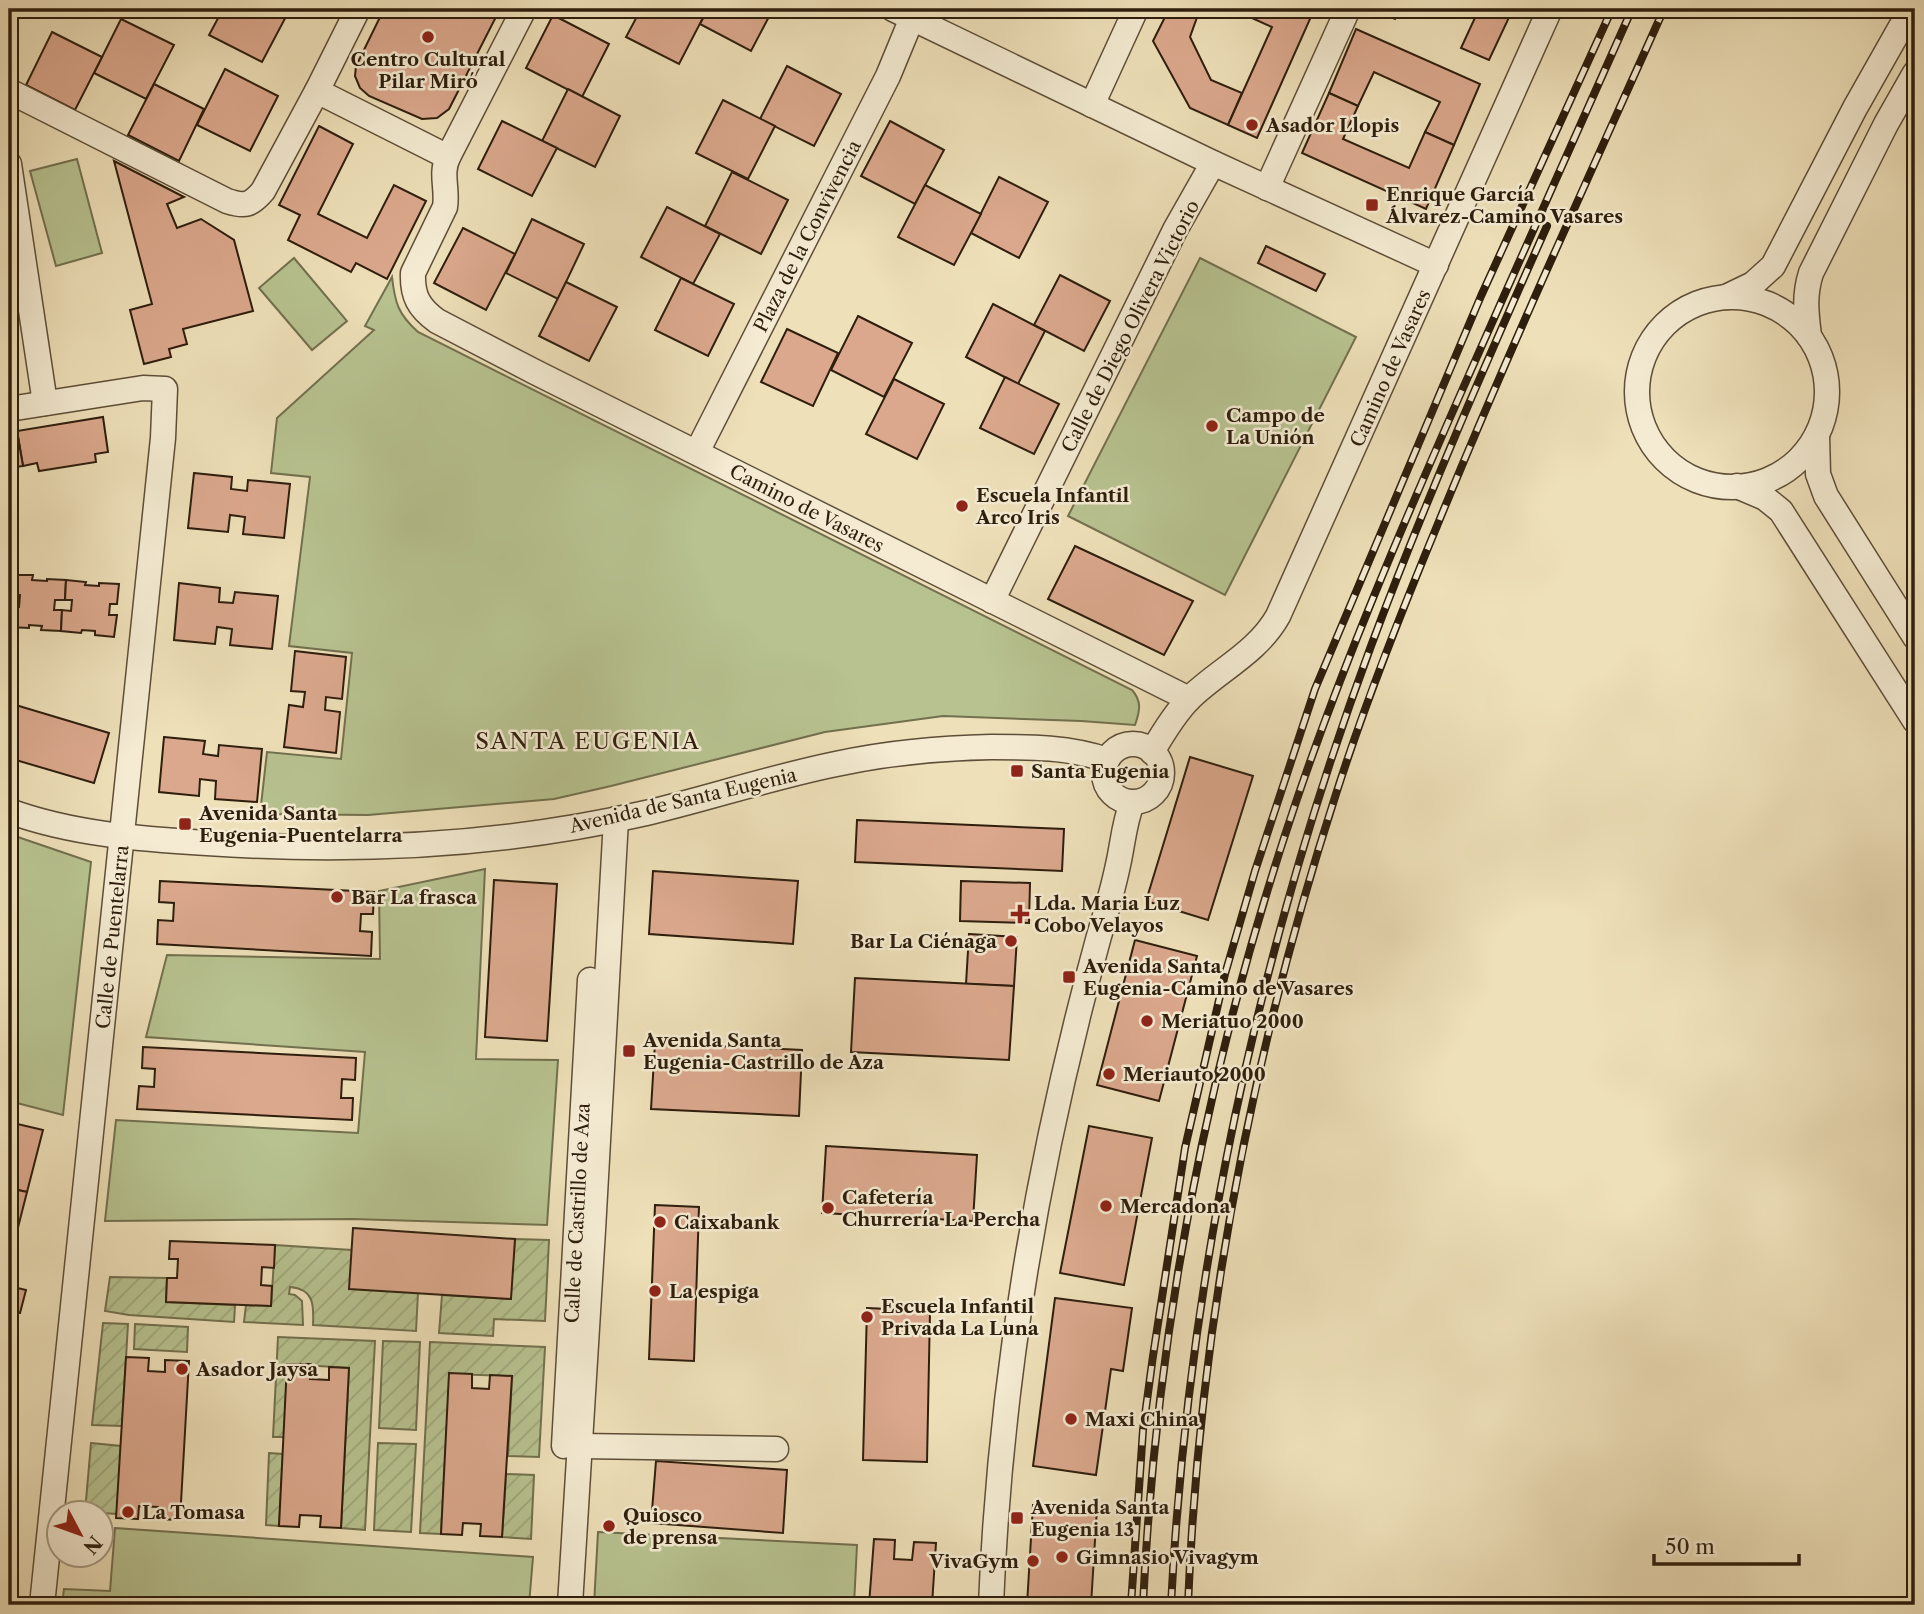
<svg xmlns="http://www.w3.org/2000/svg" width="1924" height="1614" font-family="'Libre Caslon Text',serif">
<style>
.park{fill:#b7c290;stroke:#72704e;stroke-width:2}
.garden{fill:url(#garden-furrows);stroke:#72704e;stroke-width:2}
.building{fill:#dba88d;stroke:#2e1e0d;stroke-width:2}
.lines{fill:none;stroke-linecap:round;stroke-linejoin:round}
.minor-casing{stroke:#5e4e38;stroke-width:27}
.minor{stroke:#f4ebd2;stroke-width:24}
.rail-casing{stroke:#2e1e0d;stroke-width:8}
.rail{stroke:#f4ebd2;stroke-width:5;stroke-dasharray:16;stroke-linecap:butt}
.poi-dot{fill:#8f2418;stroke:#f4ebd2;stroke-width:2.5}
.labels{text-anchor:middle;stroke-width:5;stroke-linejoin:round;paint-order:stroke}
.poi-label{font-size:19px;font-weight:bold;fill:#2e1e0d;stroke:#f4ebd2;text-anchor:start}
.street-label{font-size:19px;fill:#2e1e0d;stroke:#f4ebd2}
.quarter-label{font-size:23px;letter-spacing:2px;fill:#2e1e0d;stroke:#f4ebd2}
</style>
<defs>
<pattern id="garden-furrows" width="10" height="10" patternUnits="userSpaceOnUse" patternTransform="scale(1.75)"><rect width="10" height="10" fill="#b7c290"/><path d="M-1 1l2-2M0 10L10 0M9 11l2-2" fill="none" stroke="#9ea67b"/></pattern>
</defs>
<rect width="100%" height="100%" fill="#eee0b9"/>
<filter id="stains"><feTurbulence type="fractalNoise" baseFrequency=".00286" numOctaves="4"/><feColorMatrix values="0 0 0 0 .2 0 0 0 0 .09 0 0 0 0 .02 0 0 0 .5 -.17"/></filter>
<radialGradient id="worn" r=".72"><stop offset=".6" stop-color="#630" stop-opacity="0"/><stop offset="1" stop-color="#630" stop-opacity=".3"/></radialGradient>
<g class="park">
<path d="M77 159 102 253 56 266 30 171Z"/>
<path d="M294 258 347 321 312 350 259 288Z"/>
<path d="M1200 258 1356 337 1225 595 1068 516Z"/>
<path d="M392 277C395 303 398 314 418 332L1132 690C1142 701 1140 711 1135 725L1081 721 943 716 825 732 611 786 554 799 368 815 260 814 267 752 341 759 352 653 289 646 310 477 271 473 277 418 374 330 365 326Z"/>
<path d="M9 834 91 862 63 1115 9 1101Z"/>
<path d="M485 869 476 1059 558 1060 547 1225 352 1219 105 1221 116 1120 358 1133 365 1052 146 1037 167 955 380 959 379 891Z"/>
<path d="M115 1528 533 1557 529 1605H62L64 1589 110 1591Z"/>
<path d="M598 1532 857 1545 854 1605H594Z"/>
</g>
<g class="garden">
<path d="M515 1239 549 1240 545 1321 494 1319 493 1336 439 1333 442 1295 510 1299Z"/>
<path d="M275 1245 352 1250 418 1293 416 1331 313 1325C314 1305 314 1289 290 1287L289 1294 295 1295 302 1301 303 1325 244 1322 246 1305 271 1306Z"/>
<path d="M110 1277 167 1278 166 1302 235 1305 234 1322 129 1315 105 1311Z"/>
<path d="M103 1323 128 1324 122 1426 92 1425Z"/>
<path d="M135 1324 188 1327 187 1352 134 1349Z"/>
<path d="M278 1337 375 1341 365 1530 341 1528 349 1368 288 1364 284 1437H273Z"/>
<path d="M383 1341 420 1342 416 1430 379 1428Z"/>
<path d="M430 1342 545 1347 539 1457 508 1456 512 1376 450 1374 441 1534 420 1533Z"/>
<path d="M91 1443 121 1446 117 1514 85 1512Z"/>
<path d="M378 1443 416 1444 411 1532 374 1530Z"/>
<path d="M269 1453 283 1454 279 1526 266 1525Z"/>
<path d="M506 1474 534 1475 531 1539 502 1537Z"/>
</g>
<g class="building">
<path d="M223 9H290L262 62 209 35Z"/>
<path d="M384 9H500L449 109 437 118 422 119 369 96 360 88 355 76 356 66Z"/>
<path d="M641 9H700L706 12 679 64 626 37Z"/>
<path d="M708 9H773L751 51 700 24Z"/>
<path d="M1169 9H1200L1190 37 1211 80 1242 93 1228 125 1190 108 1153 41Z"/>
<path d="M1232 9 1314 10 1257 138 1228 125 1272 27Z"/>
<path d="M1373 9H1400L1395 19Z"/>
<path d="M1479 9H1507L1512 11 1489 60 1461 48Z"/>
<path d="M553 15 609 44 582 97 526 68Z"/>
<path d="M121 19 174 45 146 99 94 73Z"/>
<path d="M1356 29 1480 84 1454 145 1425 132 1440 102 1374 72 1358 106 1329 93Z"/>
<path d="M52 32 102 57 75 110 26 85Z"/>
<path d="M787 66 841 94 814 146 760 119Z"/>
<path d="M225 69 278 96 250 151 197 125Z"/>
<path d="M154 84 204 109 179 161 128 135Z"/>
<path d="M568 89 620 116 595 167 542 141Z"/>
<path d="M1329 93 1358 106 1343 139 1409 168 1425 132 1454 145 1426 209 1302 153Z"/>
<path d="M723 100 775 126 748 179 696 153Z"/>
<path d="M502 121 557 148 532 196 478 169Z"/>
<path d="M890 121 944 150 915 204 861 176Z"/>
<path d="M319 126 353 144 318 214 367 238 394 185 426 201 387 279 356 263 351 272 288 240 300 215 279 205Z"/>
<path d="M114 161 184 197 167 204 177 228 201 219 234 240 253 311 183 329 187 344 169 349 171 357 144 364 130 310 152 304Z"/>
<path d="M732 172 788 200 761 254 705 226Z"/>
<path d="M999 177 1048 202 1019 258 971 233Z"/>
<path d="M925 185 981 214 954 265 898 237Z"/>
<path d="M667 207 720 234 693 284 641 257Z"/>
<path d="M532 219 584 244 558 299 506 273Z"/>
<path d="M463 228 515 254 486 310 434 283Z"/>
<path d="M1266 246 1325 274 1316 291 1258 263Z"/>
<path d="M1060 275 1110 301 1084 351 1034 325Z"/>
<path d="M681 278 734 304 708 356 655 330Z"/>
<path d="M566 282 617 307 589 361 539 336Z"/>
<path d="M993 304 1045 331 1018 384 966 357Z"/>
<path d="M858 316 912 343 884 397 831 370Z"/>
<path d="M787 329 838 353 813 406 761 382Z"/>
<path d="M1005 377 1059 404 1034 454 980 428Z"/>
<path d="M894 379 944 404 917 459 866 434Z"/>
<path d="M103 417 108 452 95 454 96 462 39 471 37 463 23 466 17 431Z"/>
<path d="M17 431 23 466 9 468V432Z"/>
<path d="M194 473 232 477 231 489 247 491 248 480 290 484 284 538 243 534 245 517 230 515 228 532 188 528Z"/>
<path d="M1075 546 1193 601 1164 655 1048 599Z"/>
<path d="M12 575H33L32 580 47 581V579L66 580 65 600H55L54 610H62L61 631 41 630 42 626 29 625V628L9 627 10 607H19L20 595 10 593Z"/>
<path d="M66 580 86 582 85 585 99 586V583L119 584 117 604H110L109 615H117L114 637 95 635V631L82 630 81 633 61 631 62 610 71 611 72 600H65Z"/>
<path d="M179 583 220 588 219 602 233 603 235 592 278 596 272 649 230 645 232 629 217 627 215 644 174 640Z"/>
<path d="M295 651 346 657 342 699 326 697 325 710 340 712 336 753 284 747 289 705 303 707 305 692 291 691Z"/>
<path d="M9 703 109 733 94 783 9 758Z"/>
<path d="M164 737 205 741 203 754 218 756 219 745 262 749 257 802 215 799 216 781 200 779 199 796 159 792Z"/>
<path d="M1190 757 1253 776 1208 920 1146 901Z"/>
<path d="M857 820 1064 829 1062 871 855 862Z"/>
<path d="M653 871 798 881 793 944 649 934Z"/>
<path d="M494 880 557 884 547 1041 485 1037Z"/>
<path d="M160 881 374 892 373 914H361L360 931 372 932 371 956 157 944 158 920 173 921 174 903 159 902Z"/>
<path d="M961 881 1030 883 1029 923 960 921Z"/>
<path d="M969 934 1017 937 1014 986 966 984Z"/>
<path d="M1135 940 1197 956 1159 1101 1097 1085Z"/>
<path d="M855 978 1014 986 1009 1060 851 1052Z"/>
<path d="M655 1043 802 1050 799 1116 651 1109Z"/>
<path d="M143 1047 356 1058 355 1080 342 1079 341 1098H353L352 1120 137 1109 139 1086 154 1087 155 1069 142 1068Z"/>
<path d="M9 1122 43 1130 27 1192 9 1188Z"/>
<path d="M1089 1126 1152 1138 1124 1285 1060 1273Z"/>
<path d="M826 1146 977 1155 973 1221 822 1213Z"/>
<path d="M9 1188 27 1192 9 1263Z"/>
<path d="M655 1205 699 1207 694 1361 649 1359Z"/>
<path d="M353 1228 515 1239 511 1299 349 1289Z"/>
<path d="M170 1241 275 1245 274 1268 262 1267 261 1285 272 1286 271 1306 166 1302 167 1278H177L178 1259H169Z"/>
<path d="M9 1286 26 1290 20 1313 13 1311 9 1327 16 1329 10 1351 9 1350Z"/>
<path d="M1055 1298 1132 1308 1123 1371 1111 1369 1096 1475 1033 1466Z"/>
<path d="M867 1308 930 1311 927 1462 863 1460Z"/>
<path d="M126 1357 149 1358 148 1371 165 1372V1360L189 1361 180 1520 157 1519 158 1507 139 1506 138 1519 116 1518Z"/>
<path d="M287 1364H311L310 1379 329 1380V1367L349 1368 341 1528 320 1527 321 1516 300 1515 299 1527 279 1526Z"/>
<path d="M449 1373 472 1374V1388L489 1389 490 1375 512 1376 502 1537 480 1536 481 1524 463 1523 462 1535 441 1534Z"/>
<path d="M656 1461 787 1470 783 1533 651 1523Z"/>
<path d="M1033 1505 1097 1508 1091 1605H1027Z"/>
<path d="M874 1539 895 1540 894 1559 912 1560 914 1542 936 1543 932 1605H869Z"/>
</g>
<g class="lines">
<defs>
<g id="minor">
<path d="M358 9 317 91 448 157 524 9"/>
<path d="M893 9 1213 163 1436 265"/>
<path d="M9 91 227 201C245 207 251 205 263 191L317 91"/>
<path d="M1092 105 1136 9"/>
<path d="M448 157C440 174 448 189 445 207L413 273C412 296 419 308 437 321L535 372 1189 699"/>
<path d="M9 164 45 403"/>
<path d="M1267 188 1348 9"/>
<path d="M1726 297 1753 284 1773 266 1855 108 1911 9"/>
<circle cx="1732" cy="392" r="95"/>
<path d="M1809 336C1806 312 1804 295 1811 273L1886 124 1915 73"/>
<path d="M9 409 143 388 165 389 163 438 42 1605"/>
<path d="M1817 435 1818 474 1826 496 1915 637"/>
<path d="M697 452 888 76 912 18"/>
<path d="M1737 486 1765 498 1781 511 1915 721"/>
<path d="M992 601 1175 230 1213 163"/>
<circle cx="1133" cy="773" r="29"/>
<path d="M1152 752C1163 733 1175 713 1190 698 1219 670 1258 652 1278 616L1550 9"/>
<path d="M9 811C72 834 140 839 207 843 354 853 502 846 646 813 709 798 772 777 836 764 887 753 939 748 991 747 1031 747 1070 747 1107 760"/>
<path d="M564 1446 590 980"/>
<path d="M581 1446 776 1449"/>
<path d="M570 1605 593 1230 616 819"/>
<path d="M991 1605C1000 1379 1039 1154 1099 936 1106 913 1113 889 1118 865 1123 843 1124 823 1132 803"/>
</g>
</defs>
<use href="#minor" class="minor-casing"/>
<use href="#minor" class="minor"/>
<defs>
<g id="rail">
<path d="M1131 1605 1143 1430 1153 1356 1185 1148 1225 974 1255 871 1315 689 1481 296 1612 9"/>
<path d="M1143 1605C1156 1332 1208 1061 1296 802 1343 664 1401 529 1460 395 1517 266 1575 137 1632 9"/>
<path d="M1171 1605C1188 1278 1257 953 1371 646 1424 504 1485 365 1547 226"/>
<path d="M1188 1605C1199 1331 1251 1056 1336 794 1365 703 1400 615 1437 526 1508 352 1587 181 1664 9"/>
</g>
</defs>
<use href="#rail" class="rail-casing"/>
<use href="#rail" class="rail"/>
</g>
<g class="poi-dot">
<circle cx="428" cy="37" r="7"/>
<circle cx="1252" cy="125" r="7"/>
<rect x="1365" y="198" width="14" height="14" rx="3.5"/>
<circle cx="1212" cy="426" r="7"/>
<circle cx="962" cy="506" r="7"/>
<rect x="1010" y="764" width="14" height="14" rx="3.5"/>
<rect x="178" y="817" width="14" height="14" rx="3.5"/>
<circle cx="337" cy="897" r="7"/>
<path d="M1016.5 903.5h7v7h7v7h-7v7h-7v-7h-7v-7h7z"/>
<circle cx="1011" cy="941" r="7"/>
<rect x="1062" y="970" width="14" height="14" rx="3.5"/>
<circle cx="1147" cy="1021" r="7"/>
<rect x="622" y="1044" width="14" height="14" rx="3.5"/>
<circle cx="1109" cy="1074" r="7"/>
<circle cx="1106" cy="1206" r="7"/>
<circle cx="828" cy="1208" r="7"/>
<circle cx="660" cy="1222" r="7"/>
<circle cx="655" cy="1291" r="7"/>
<circle cx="867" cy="1317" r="7"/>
<circle cx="182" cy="1369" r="7"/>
<circle cx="1071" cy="1419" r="7"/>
<circle cx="128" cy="1512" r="7"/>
<rect x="1010" y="1511" width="14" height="14" rx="3.5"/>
<circle cx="609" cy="1526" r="7"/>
<circle cx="1062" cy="1557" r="7"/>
<circle cx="1033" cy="1561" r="7"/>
</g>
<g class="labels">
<g class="poi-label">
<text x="428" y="66" text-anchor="middle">Centro Cultural<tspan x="428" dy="22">Pilar Miró</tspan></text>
<text x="1266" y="132">Asador Llopis</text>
<text x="1386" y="201">Enrique García<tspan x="1386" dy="22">Álvarez-Camino Vasares</tspan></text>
<text x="1226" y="422">Campo de<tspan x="1226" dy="22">La Unión</tspan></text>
<text x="976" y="502">Escuela Infantil<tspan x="976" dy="22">Arco Iris</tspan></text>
<text x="1031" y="778">Santa Eugenia</text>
<text x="199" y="820">Avenida Santa<tspan x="199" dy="22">Eugenia-Puentelarra</tspan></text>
<text x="351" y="904">Bar La frasca</text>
<text x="1034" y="910">Lda. Maria Luz<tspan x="1034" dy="22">Cobo Velayos</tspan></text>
<text x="997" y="948" text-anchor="end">Bar La Ciénaga</text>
<text x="1083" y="973">Avenida Santa<tspan x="1083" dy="22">Eugenia-Camino de Vasares</tspan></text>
<text x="1161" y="1028">Meriatuo 2000</text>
<text x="643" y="1047">Avenida Santa<tspan x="643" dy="22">Eugenia-Castrillo de Aza</tspan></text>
<text x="1123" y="1081">Meriauto 2000</text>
<text x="842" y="1204">Cafetería<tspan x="842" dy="22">Churrería La Percha</tspan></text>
<text x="1120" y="1213">Mercadona</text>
<text x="674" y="1229">Caixabank</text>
<text x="669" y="1298">La espiga</text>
<text x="881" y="1313">Escuela Infantil<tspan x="881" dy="22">Privada La Luna</tspan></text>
<text x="196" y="1376">Asador Jaysa</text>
<text x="1085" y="1426">Maxi China</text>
<text x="1031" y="1514">Avenida Santa<tspan x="1031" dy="22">Eugenia 13</tspan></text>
<text x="142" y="1519">La Tomasa</text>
<text x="623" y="1522">Quiosco<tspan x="623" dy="22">de prensa</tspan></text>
<text x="1076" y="1564">Gimnasio Vivagym</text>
<text x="1019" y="1568" text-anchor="end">VivaGym</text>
</g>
<g class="street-label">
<text transform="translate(807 236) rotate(-63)" y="7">Plaza de la Convivencia</text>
<text transform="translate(1130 326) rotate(-63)" y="7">Calle de Diego Olivera Victorio</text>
<text transform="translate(1390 368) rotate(-66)" y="7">Camino de Vasares</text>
<text transform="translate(807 508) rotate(27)" y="7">Camino de Vasares</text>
<text transform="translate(683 800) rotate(-13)" y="7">Avenida de Santa Eugenia</text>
<text transform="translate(112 937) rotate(-84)" y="7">Calle de Puentelarra</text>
<text transform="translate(577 1213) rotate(-87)" y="7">Calle de Castrillo de Aza</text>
</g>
<g class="quarter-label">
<text x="588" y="749">SANTA EUGENIA</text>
</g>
</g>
<rect width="1924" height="1614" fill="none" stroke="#eee0b9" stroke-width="35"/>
<rect x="10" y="10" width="1903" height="1593" fill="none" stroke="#2e1e0d" stroke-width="3.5"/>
<rect x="18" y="18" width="1889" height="1579" fill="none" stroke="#2e1e0d" stroke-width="2"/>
<g transform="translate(80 1534) rotate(131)"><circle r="33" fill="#f4ebd2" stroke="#a59983" stroke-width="2"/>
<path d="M0-5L12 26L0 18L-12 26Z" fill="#8f2418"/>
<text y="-10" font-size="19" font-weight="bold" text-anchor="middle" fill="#2e1e0d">N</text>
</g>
<path d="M1654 1554v10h145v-10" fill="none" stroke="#2e1e0d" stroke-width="3.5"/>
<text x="1665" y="1554" font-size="21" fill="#2e1e0d" stroke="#f4ebd2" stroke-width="5" paint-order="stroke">50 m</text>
<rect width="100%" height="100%" filter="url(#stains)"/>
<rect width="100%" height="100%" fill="url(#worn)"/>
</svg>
